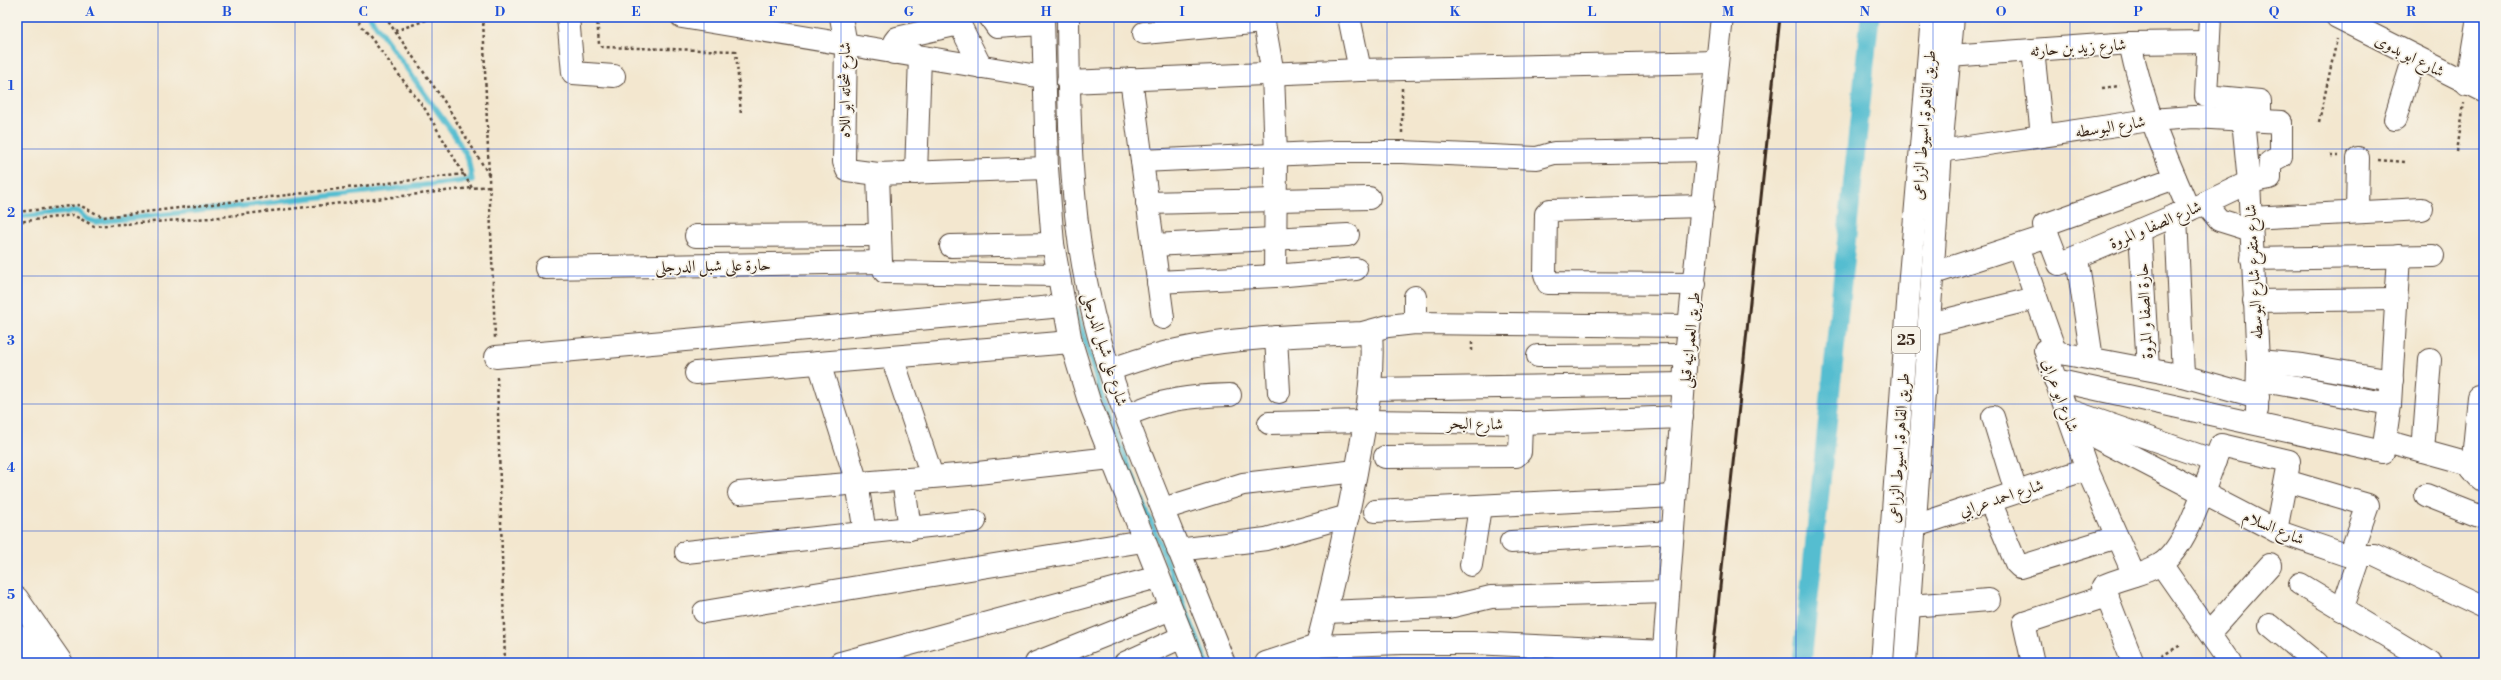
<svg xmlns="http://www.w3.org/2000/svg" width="2501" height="680" font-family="'Libre Bodoni',Amiri,serif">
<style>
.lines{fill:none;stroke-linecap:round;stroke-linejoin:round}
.stream{stroke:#54bdd0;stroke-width:5.5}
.canal{stroke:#54bdd0;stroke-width:19}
.minor-casing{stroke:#574639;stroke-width:24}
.trunk-casing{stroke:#574639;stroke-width:24}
.path{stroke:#574639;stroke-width:2.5;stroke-dasharray:3 3;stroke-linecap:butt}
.minor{stroke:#fff;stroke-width:22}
.trunk{stroke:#fff;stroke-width:22}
.rail{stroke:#3b2a1e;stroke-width:3}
.grid{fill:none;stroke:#1d4ed8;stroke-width:1;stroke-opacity:0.55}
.labels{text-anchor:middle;stroke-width:3.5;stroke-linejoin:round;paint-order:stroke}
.shield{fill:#f7f3e8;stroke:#73665b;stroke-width:1}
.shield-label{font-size:15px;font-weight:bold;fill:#3b2a1e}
.street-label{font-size:16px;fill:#3b2a1e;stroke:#f7f3e8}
.neatline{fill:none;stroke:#1d4ed8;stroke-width:1.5}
.grid-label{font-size:13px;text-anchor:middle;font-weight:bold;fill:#1d4ed8}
</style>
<rect width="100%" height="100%" fill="#f7f3e8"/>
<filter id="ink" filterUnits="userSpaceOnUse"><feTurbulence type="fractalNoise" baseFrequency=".025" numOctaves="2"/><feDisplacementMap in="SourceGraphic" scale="8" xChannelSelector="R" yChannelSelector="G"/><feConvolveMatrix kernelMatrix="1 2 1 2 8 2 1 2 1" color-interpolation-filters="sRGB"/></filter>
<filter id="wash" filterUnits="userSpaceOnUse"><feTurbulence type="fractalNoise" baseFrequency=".012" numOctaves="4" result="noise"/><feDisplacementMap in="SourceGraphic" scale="16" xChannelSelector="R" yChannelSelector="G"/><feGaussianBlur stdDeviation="0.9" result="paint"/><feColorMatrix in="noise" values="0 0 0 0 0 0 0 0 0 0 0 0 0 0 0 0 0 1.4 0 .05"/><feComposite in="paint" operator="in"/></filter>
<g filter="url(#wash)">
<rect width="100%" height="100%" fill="#f3e7cf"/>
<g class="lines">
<g class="stream">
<path d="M17 217 78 211 86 219 96 222 472 180 468 159 455 136 370 17"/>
<path d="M1076 309 1103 401 1207 663"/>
<path d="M17 621 24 630"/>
</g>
<path class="canal" d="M1802 663 1870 17"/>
</g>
</g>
<g filter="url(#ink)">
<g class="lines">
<defs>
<g id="minor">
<path d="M568 17 573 73 614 76"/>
<path d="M682 17 1043 77"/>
<path d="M841 17 846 45 844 162 847 170 878 174 1047 168"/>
<path d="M956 17 981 67"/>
<path d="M990 17 997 27 1042 24"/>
<path d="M1043 17 1047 168 1053 244 1071 342 1089 401 1193 663"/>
<path d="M1068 17C1069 110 1069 205 1089 296 1102 359 1127 419 1150 478 1175 540 1199 601 1224 663"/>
<path d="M1263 17 1273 74 1276 155 1275 276"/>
<path d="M1349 17 1360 70"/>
<path d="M2210 17 2206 96 2260 101V120"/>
<path d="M2337 17 2484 91"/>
<path d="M1144 33 1263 22"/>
<path d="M2130 43C2142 102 2165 155 2189 210"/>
<path d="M2033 50 2042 136"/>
<path d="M894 53V42L897 38 959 24"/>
<path d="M1949 56 2130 43 2208 42"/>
<path d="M1131 79 1163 318"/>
<path d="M1068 82 1360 70 1717 62"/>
<path d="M2467 84 2478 17"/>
<path d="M2395 119 2414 57"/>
<path d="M2243 120 2249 182 2258 361 2257 410"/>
<path d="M1941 151 2150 120 2194 117 2281 122V156L2270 162V178L2249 182 2205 203 2059 264 2044 225 2175 178"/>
<path d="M1142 161 1337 152H1402L1537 158 1554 153 1709 150"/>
<path d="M916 173 920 57"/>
<path d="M878 174 881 262 885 272 1057 275"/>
<path d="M1147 203 1369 198"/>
<path d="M2205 203 2219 220 2251 230"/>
<path d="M2357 211 2358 158"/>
<path d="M2176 215 2183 376"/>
<path d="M2250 218 2422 209"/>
<path d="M2140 230 2148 369"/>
<path d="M696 236 880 235"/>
<path d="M1153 245 1348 235"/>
<path d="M951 246 1053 244"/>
<path d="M2018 246 2055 351"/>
<path d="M2077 258 2092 359"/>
<path d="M2252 259 2433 256"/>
<path d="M546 268 881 262"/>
<path d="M1934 273 2048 236"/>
<path d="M1158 282 1275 276 1356 269"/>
<path d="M1695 284 1548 283 1545 274 1546 214 1550 210 1703 206"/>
<path d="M2254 301 2396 299"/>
<path d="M1415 323V297"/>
<path d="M1930 324 2036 298"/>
<path d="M1276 337 1279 392"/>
<path d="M1538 356 1686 355"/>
<path d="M496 357 1063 306"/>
<path d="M892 357 932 476"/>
<path d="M2258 361 2303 365 2392 380"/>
<path d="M819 363 857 483 865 533"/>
<path d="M1110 370C1194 337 1273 337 1362 333L1388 326 1415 323 1689 326"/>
<path d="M696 373 1071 342"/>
<path d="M2055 380 2383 452 2390 404 2399 256"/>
<path d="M2258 380 2390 404"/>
<path d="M1371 389 1684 384"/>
<path d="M2065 409 2215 461"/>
<path d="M1126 416C1160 399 1192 396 1230 395"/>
<path d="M1993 417 2016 492"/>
<path d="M1269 423 1365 421 1521 423 1682 417"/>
<path d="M2072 425 2276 531 2346 555H2374L2484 607"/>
<path d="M2386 441 2466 463C2475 468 2473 475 2484 481"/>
<path d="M2423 451 2430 360"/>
<path d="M1385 457 1516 456 1520 452 1521 423"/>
<path d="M2472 469 2479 397"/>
<path d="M903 479 910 529"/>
<path d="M2286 481 2368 505 2350 555"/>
<path d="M739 493 969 474 1111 458"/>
<path d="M2426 495 2484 518"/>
<path d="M1990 501 2016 563 2020 567 2117 537"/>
<path d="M1163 509 1243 484 1356 471"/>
<path d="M1375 511 1675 496"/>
<path d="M1915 526 2087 469"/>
<path d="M2276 531 2288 468"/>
<path d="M1511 542 1672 532"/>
<path d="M1178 550 1266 539 1348 516"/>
<path d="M686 552 975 521"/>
<path d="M2161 564 2230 663"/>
<path d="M1471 565 1480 507"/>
<path d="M2134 575 2087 469 2045 350 2183 376 2258 397"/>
<path d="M2300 584 2431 663"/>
<path d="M17 598 62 663"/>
<path d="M1909 606 1989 600"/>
<path d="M2342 610 2361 554"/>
<path d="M704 612 1143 541"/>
<path d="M1326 612 1449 607 1491 597 1668 592"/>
<path d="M2270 625 2316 663"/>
<path d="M2210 632 2270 565"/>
<path d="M17 635 37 663"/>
<path d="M1317 646C1333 583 1348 520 1359 456 1367 414 1374 375 1371 332"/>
<path d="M840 663 1158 577"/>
<path d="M1036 663 1171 609"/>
<path d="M1125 663 1182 637"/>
<path d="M1266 663 1317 646 1401 643H1473L1664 652"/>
<path d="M1663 663 1686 355 1722 17"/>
<path d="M2033 663 2024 623 2106 596"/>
<path d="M2133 663 2103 586C2122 577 2143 575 2161 564 2189 546 2207 477 2221 445L2289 461"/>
</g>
<g id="trunk">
<path d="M1882 663 1910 276 1932 17"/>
<path d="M1905 663 1941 151 1953 17"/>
</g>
</defs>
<use href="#minor" class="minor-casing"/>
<use href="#trunk" class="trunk-casing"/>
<g class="path">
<path d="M355 17 425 109 472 188"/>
<path d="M385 17 444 101 489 175"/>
<path d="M483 17 495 338"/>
<path d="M597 17 599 44 602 47 736 51"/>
<path d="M395 31 435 17"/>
<path d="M736 50 741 115"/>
<path d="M1402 88V133"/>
<path d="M2102 88 2120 86"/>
<path d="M2319 122 2337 39"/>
<path d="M2457 152 2464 103"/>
<path d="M2330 156H2340"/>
<path d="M2378 160 2406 162"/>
<path d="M17 212 79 205 103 217 464 174"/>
<path d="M17 222 73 215 94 226 211 218 489 186"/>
<path d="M1472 342V354"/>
<path d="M497 377 505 663"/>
<path d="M2151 662 2181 645"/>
</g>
<use href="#minor" class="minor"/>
<use href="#trunk" class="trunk"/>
<path class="rail" d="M1712 663 1780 17"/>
</g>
</g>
<path class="grid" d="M158 17V663M295 17V663M432 17V663M568 17V663M704 17V663M841 17V663M978 17V663M1114 17V663M1250 17V663M1387 17V663M1524 17V663M1660 17V663M1796 17V663M1933 17V663M2070 17V663M2206 17V663M2342 17V663M17 149H2484M17 276H2484M17 404H2484M17 531H2484"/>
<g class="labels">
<rect class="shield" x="1892" y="327" width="28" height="26" rx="3"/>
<g class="shield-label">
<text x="1906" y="345">25</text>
</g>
<g class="street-label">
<text transform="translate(2078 47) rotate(-4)" y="6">شارع زيد بن حارثه</text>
<text transform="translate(2410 55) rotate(27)" y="6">شارع ابو بدوى</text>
<text transform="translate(844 90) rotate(-90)" y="6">شارع شحاته ابو اللاه</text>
<text transform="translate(1923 125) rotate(-85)" y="6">طريق القاهرة, اسيوط الزراعى</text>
<text transform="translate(2110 126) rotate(-9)" y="6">شارع البوسطه</text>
<text transform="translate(2155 224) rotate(-23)" y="6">شارع الصفا و المروة</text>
<text transform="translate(713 265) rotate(-1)" y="6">حارة على شبل الدرجلى</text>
<text transform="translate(2253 272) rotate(-93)" y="6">شارع متفرع شارع البوسطه</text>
<text transform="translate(2144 311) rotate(-93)" y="6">حارة الصفا و المروة</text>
<text transform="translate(1689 340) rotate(-84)" y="6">طريق العمرانيه قبلى</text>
<text transform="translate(1106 349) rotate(73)" y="6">شارع على شبل الدرجلى</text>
<text transform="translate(2061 395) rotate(70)" y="6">شارع ابو عرابى</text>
<text transform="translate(1475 423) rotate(1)" y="6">شارع البحر</text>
<text transform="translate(1898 448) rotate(-86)" y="6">طريق القاهرة, اسيوط الزراعى</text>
<text transform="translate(2001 497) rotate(-18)" y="6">شارع احمد عرابي</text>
<text transform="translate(2274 527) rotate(23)" y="6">شارع السلام</text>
</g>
</g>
<rect width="2501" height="680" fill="none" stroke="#f7f3e8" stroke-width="44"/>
<rect x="22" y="22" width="2457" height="636" class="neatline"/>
<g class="grid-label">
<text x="90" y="16">A</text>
<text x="227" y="16">B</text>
<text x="363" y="16">C</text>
<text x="500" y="16">D</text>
<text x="636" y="16">E</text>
<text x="773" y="16">F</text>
<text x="909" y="16">G</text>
<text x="1046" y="16">H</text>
<text x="1182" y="16">I</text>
<text x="1319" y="16">J</text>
<text x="1455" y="16">K</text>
<text x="1592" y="16">L</text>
<text x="1728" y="16">M</text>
<text x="1865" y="16">N</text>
<text x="2001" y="16">O</text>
<text x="2138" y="16">P</text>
<text x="2274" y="16">Q</text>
<text x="2411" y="16">R</text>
<text x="11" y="90">1</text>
<text x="11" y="217">2</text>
<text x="11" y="345">3</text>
<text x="11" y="472">4</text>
<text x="11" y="599">5</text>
</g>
</svg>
